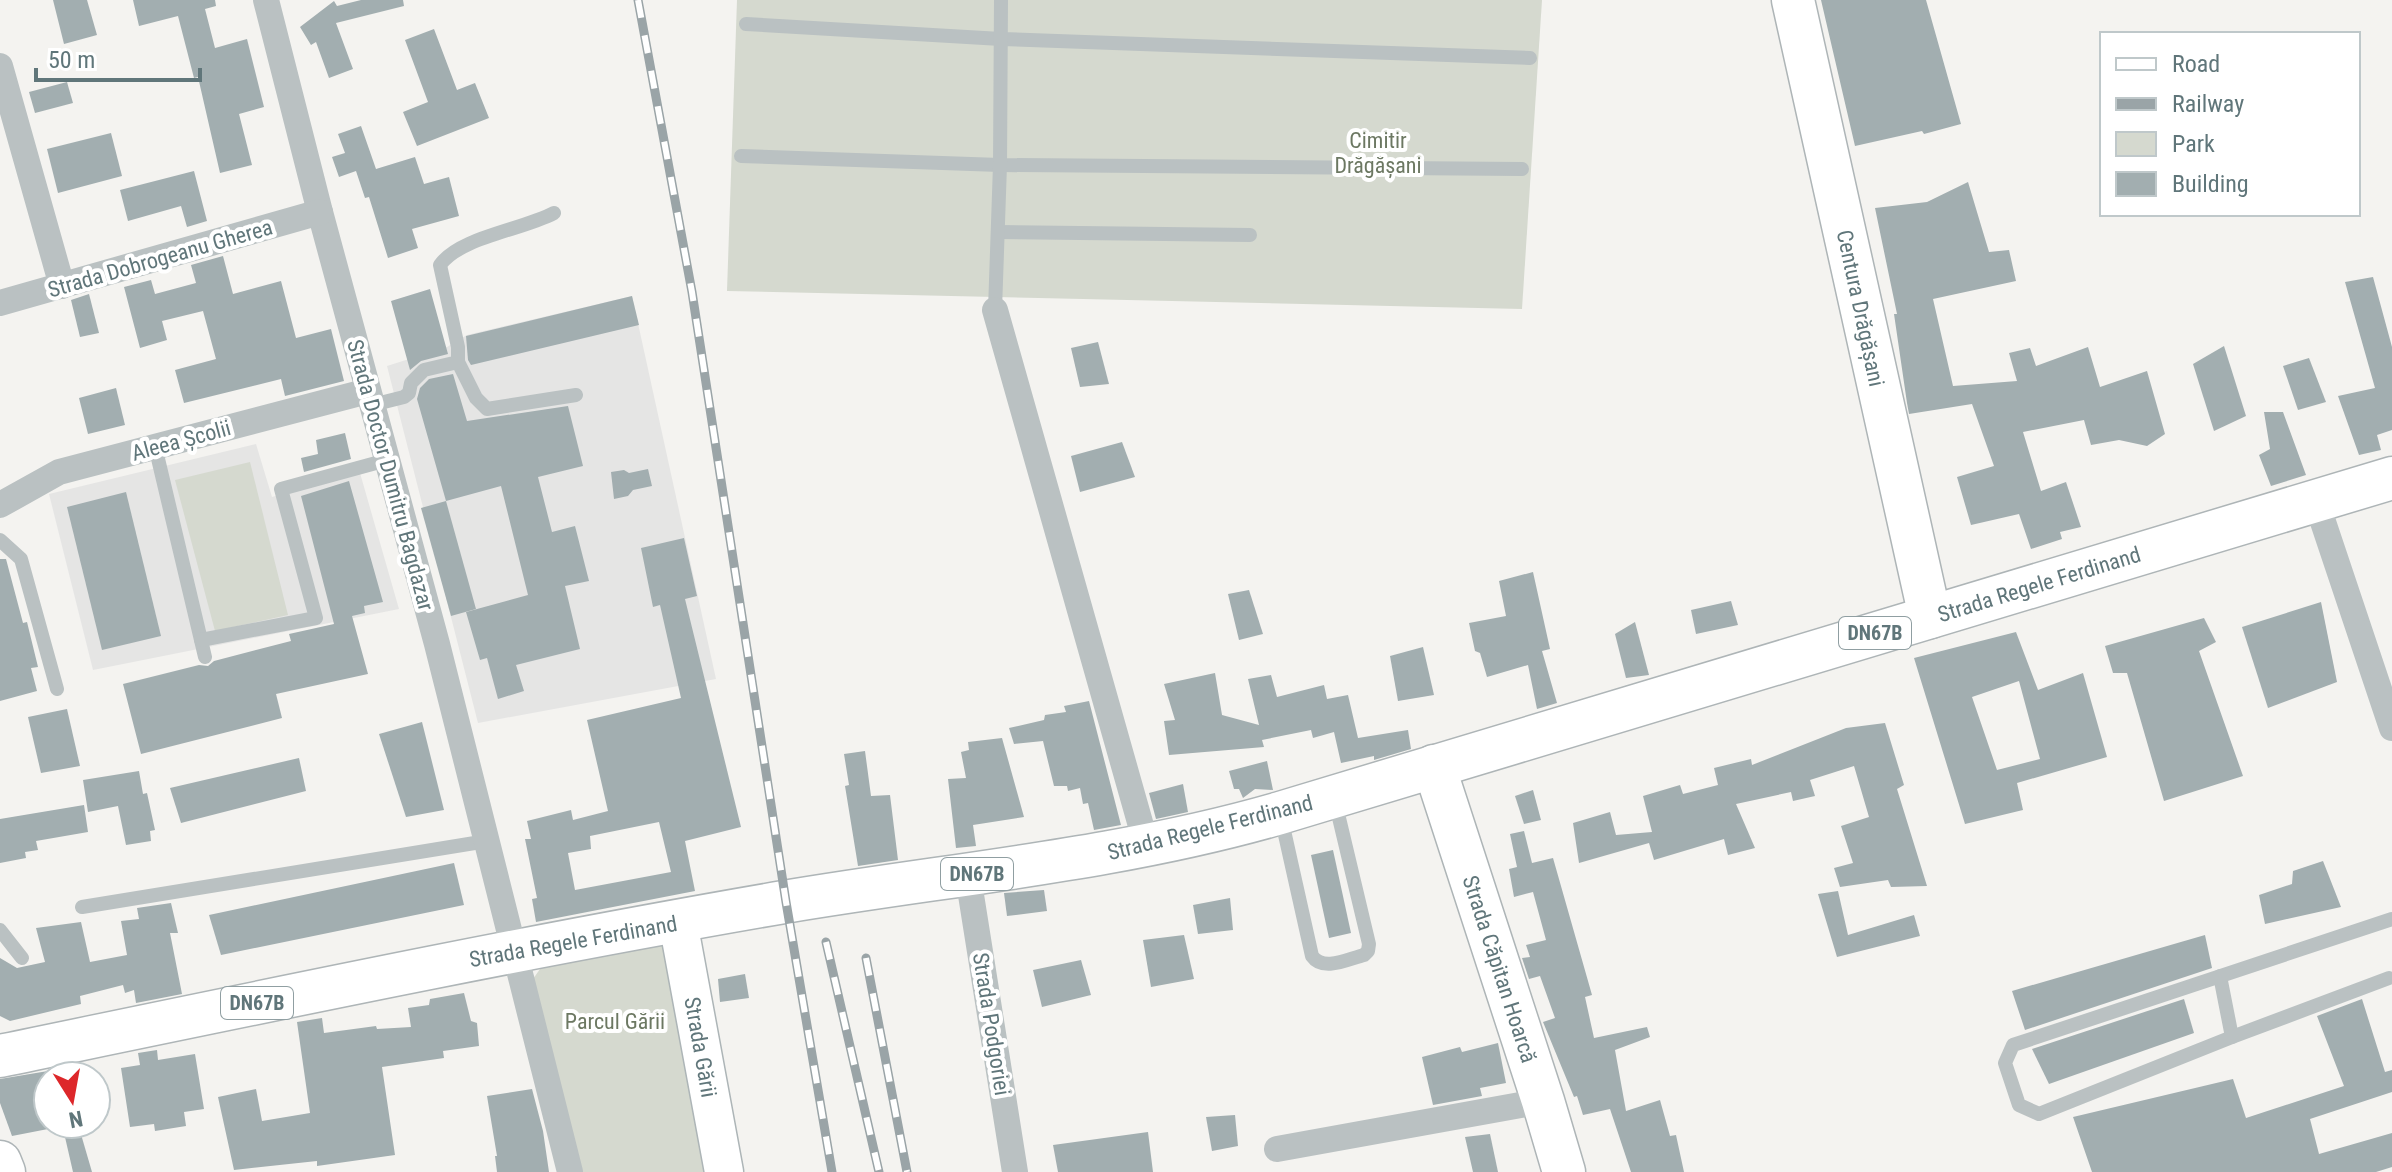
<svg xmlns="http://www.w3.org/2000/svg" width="2392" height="1172" font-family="'Roboto Condensed',sans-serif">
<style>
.built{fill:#e5e5e4}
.green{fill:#d5d9cf}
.building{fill:#a2aeb0;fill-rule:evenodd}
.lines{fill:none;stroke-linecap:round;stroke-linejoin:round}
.secondary-casing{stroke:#adb5b7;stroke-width:41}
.primary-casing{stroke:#aeb5b7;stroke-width:45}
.lane{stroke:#bac1c2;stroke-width:14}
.street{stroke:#bac1c2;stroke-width:26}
.secondary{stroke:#fff;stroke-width:38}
.primary{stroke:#fff;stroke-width:42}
.rail-casing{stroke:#9aa4a7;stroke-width:9}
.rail{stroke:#fff;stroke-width:6;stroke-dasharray:18;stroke-linecap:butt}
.labels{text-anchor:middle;stroke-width:8;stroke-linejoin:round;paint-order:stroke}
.shield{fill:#fff;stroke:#909fa2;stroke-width:2}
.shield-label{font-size:20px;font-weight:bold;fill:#60767a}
.park-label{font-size:22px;fill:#6c7862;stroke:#fff}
.street-label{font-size:22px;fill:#60767a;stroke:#fff}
</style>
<rect width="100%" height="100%" fill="#f4f3f0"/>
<g class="built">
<path d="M632 296 716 679 478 723 387 366 447 347 467 335Z"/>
<path d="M256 444 272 497 360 473 399 609 93 670 49 494Z"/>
</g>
<g class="green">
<path d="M737 0H1542L1522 309 727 291Z"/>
<path d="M250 462 288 615 215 631 175 480Z"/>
<path d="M671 941 712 1172H582L533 979 547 959Z"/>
</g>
<g class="building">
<path d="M53 0H87L97 35 64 44Z"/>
<path d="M133 0H215L216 6 205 9 215 48 247 39 264 107 239 114 252 165 220 173 198 77 194 78 178 16 139 26Z"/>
<path d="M361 0H403L404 6 336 23 353 69 329 78 316 42 311 45 300 27 334 1 337 6Z"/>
<path d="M1821 0H1926L1961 124 1924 134 1922 131 1855 146Z"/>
<path d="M434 29 457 90 475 83 489 118 417 146 403 112 428 102 405 40Z"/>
<path d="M67 82 73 103 35 113 29 92Z"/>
<path d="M361 126 376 169 415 157 424 184 449 177 459 216 412 229 418 248 388 258 369 197 365 198 356 171 339 177 332 157 345 153 338 134Z"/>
<path d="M111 133 122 176 58 193 47 149Z"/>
<path d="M194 171 207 221 187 227 181 206 128 221 120 190Z"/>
<path d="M1968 182 1989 252 2009 250 2016 281 1933 299 1953 386 2017 381 2009 353 2030 348 2036 366 2088 347 2100 387 2147 371 2165 434 2147 446 2119 440 2091 445 2084 420 2023 432 2041 491 2066 482 2081 527 2060 532 2062 539 2031 549 2019 514 1971 525 1957 477 1994 466 1972 404 1909 414 1907 403 1894 314H1897L1875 208 1927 202Z"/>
<path d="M223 256 233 294 281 281 296 338 331 329 344 381 285 396 281 379 184 403 175 370 216 359 203 311 162 321 167 340 140 348 124 287 151 280 155 294 196 283 191 265Z"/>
<path d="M2373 277 2392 347V430L2377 435 2381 450 2359 455 2338 396 2375 388 2345 282Z"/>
<path d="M430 289 448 354 421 361 410 370 391 301Z"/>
<path d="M89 294 99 333 80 337 71 300Z"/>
<path d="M632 296 639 325 471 365 468 360 466 336Z"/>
<path d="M1098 342 1109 384 1080 387 1071 348Z"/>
<path d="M2224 346 2246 416 2214 431 2193 364Z"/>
<path d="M2309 358 2326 402 2298 410 2283 366Z"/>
<path d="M453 374 467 421 568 406 583 466 538 477 552 532 575 526 589 581 565 586 580 649 516 665 524 691 498 699 487 658 480 660 466 612 528 595 501 486 446 501 417 399 420 388 429 379Z"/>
<path d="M116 388 125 425 88 434 79 398Z"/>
<path d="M2264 412H2283L2306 475 2271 486 2259 455 2270 449Z"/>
<path d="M345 433 351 459 304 472 301 458 318 454 316 440Z"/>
<path d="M1122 442 1135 477 1080 492 1071 456Z"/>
<path d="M648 469 652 486 633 490 628 496 614 499 611 472 624 470 629 473Z"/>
<path d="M349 481 383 602 364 606 365 613 352 616 368 674 276 694 282 718 141 754 123 684 199 665 208 666 214 661 291 641 289 634 334 624 301 496Z"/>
<path d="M126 492 161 636 102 650 67 507Z"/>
<path d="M446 501 476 609 451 616 421 508Z"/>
<path d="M684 538 697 596 685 599 741 827 685 841 695 891 536 922 532 899 537 898 525 839H531L527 821 571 810 573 820 608 811 587 720 681 698 660 605 653 607 641 548ZM659 822 671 872 575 890 568 853 591 849 590 836Z"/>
<path d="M0 559H6L23 623 27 622 38 667 31 668 37 691 0 701Z"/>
<path d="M1533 572 1550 649 1542 651 1557 703 1537 709 1528 665 1487 677 1480 653 1475 651 1469 623 1506 616 1499 581Z"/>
<path d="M1249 590 1263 634 1239 640 1228 594Z"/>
<path d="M1731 601 1738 625 1696 634 1691 610Z"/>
<path d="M2321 602 2337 682 2268 708 2242 627Z"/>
<path d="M2204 618 2216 642 2199 651 2243 776 2164 801 2127 673H2113L2105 646Z"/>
<path d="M1635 622 1649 675 1626 678 1615 634Z"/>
<path d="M2016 632 2038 690 2083 673 2107 757 2017 783 2023 810 1965 824 1914 658ZM2019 681 2040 759 1997 770 1972 697Z"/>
<path d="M1423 647 1434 695 1398 701 1390 656Z"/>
<path d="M1215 673 1222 715 1259 725 1248 679 1271 675 1277 697 1324 685 1327 699 1348 695 1358 738 1408 730 1411 749 1374 760V756L1341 763 1334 732 1313 738 1311 730 1262 740 1264 747 1169 755 1164 721 1175 720 1164 684Z"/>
<path d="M1089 701 1121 825 1094 830 1088 803 1083 804 1080 788 1068 791 1067 786H1054L1043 741 1014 744 1009 728 1044 720 1045 715 1066 712 1064 706Z"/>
<path d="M67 709 80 766 41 773 28 717Z"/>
<path d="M422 722 444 810 406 817 379 734Z"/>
<path d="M1885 723 1904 785 1897 789 1927 886 1891 887 1888 880 1840 887 1834 868 1853 863 1841 826 1869 817 1854 766 1810 780 1815 796 1793 801 1791 792 1736 804 1755 848 1728 855 1724 839 1654 860 1649 843 1579 863 1573 823 1610 812 1616 835 1652 832 1643 796 1680 785 1683 794 1718 785 1714 768 1751 759 1752 765 1846 728Z"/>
<path d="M1002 738 1024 817 973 825 976 846 956 848 948 779 966 778 961 752 969 750 968 742Z"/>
<path d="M865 751 871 796 890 795 898 860 858 866 845 786 849 785 844 754Z"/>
<path d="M299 758 306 791 181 823 170 788Z"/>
<path d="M1267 761 1273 790 1255 789 1243 798 1239 789H1234L1229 771Z"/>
<path d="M139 771 143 794 147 793 155 830 150 831 151 841 126 845 118 806 88 812 83 780Z"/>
<path d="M1183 784 1188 812 1156 819 1149 793Z"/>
<path d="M1533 790 1541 820 1524 824 1515 796Z"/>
<path d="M84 805 88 832 36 841 38 850 25 852 26 858 0 863V819Z"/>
<path d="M1524 831 1532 863 1553 858 1592 995 1585 997 1594 1038 1647 1027 1650 1037 1615 1050 1626 1111 1660 1100 1670 1136 1676 1135 1684 1172H1631L1610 1109 1583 1115 1577 1096 1574 1097 1543 1022 1555 1018 1540 976 1529 979 1522 958 1530 957 1526 945 1546 940 1533 892 1514 897 1509 869 1517 867 1510 834Z"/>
<path d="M1333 850 1351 933 1329 938 1311 855Z"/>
<path d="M2323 861 2341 907 2265 924 2259 895 2292 884 2293 871Z"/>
<path d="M454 863 464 905 221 955 209 915Z"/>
<path d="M1044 890 1047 911 1007 916 1004 893Z"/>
<path d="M1838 891 1848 935 1914 915 1920 936 1837 957 1818 894Z"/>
<path d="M1230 898 1233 930 1198 934 1193 905Z"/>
<path d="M171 903 178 933H170L182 994 136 1003 134 990 125 993 123 985 80 996 81 1004 10 1021 0 1016V958L17 968 45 962 36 928 81 922 90 962 127 955 121 921 139 919 137 908Z"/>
<path d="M1184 935 1194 979 1151 987 1143 940Z"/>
<path d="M2205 935 2212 968 2025 1030 2012 991Z"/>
<path d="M1081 960 1091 995 1042 1007 1033 970Z"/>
<path d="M745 974 749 998 720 1002 718 979Z"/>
<path d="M464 993 471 1021 477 1023 479 1046 443 1051 444 1058 382 1067 395 1155 317 1166V1161L234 1170 218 1097 256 1089 262 1121 310 1113 297 1022 322 1018 324 1033 376 1026 377 1029 411 1027 408 1008 429 1005 430 999Z"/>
<path d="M2184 999 2194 1033 2049 1084 2032 1049Z"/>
<path d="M2362 999 2385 1072 2392 1070V1092L2310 1119 2319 1154 2392 1133V1167L2376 1172H2092L2073 1117 2233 1079 2246 1118 2344 1086 2317 1016Z"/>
<path d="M1498 1043 1506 1083 1480 1088 1482 1096 1433 1105 1422 1057 1460 1047 1462 1052Z"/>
<path d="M157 1050 158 1060 195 1054 204 1109 184 1112 186 1126 155 1131 154 1124 130 1127 121 1068 140 1065 138 1053Z"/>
<path d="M48 1071V1129L12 1136 0 1103V1079Z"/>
<path d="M532 1089 543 1131 549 1172H497L495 1156H497L487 1096Z"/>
<path d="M1235 1115 1238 1146 1212 1151 1206 1117Z"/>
<path d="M62 1124H78L92 1172H73Z"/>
<path d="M1148 1132 1153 1172H1058L1053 1145Z"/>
<path d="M1490 1134 1498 1172H1473L1465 1137Z"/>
</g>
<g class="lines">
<defs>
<path id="secondary" d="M678 922 724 1172"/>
<g id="primary">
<path d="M1793 0 1930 617"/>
<path d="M1434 766 1543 1101 1564 1172"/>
<path d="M0 1056C261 1002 521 947 784 902 950 874 1118 860 1280 813L2392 478"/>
<path d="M0 1162 4 1172"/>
</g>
</defs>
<use href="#secondary" class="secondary-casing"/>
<use href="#primary" class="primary-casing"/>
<g class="lane">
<path d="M746 24 1001 39 1530 58"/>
<path d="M741 156 1000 165 1522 169"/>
<path d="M998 232 1250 235"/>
<path d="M995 310 1000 165 1001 0"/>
<path d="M458 362 476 398 487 409 576 395"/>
<path d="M372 405 404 397 409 393 411 383 424 370 458 362V347L440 265C460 237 522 230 554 213"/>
<path d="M155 446 205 657"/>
<path d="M0 540 21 559 57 689"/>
<path d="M201 640 316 618 281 489 387 460"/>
<path d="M1281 817 1312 956C1323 972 1348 959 1364 955L1368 951 1369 944 1335 801"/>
<path d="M82 907 487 841"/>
<path d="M0 930 22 958"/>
<path d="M2220 976 2232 1037"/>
<path d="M2389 978 2232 1037 2039 1114 2019 1105 2005 1063 2013 1045 2392 919"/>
</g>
<g class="street">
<path d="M266 0 320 212 437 644 570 1172"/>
<path d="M0 66 62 286"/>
<path d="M0 303 320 212"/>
<path d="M995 310 1147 847"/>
<path d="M2316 501 2392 728"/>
<path d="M0 505 59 472 368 391"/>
<path d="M968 876 1015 1172"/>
<path d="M1277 1149 1543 1101"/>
</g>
<use href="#secondary" class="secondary"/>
<use href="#primary" class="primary"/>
<defs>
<g id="rail">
<path d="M638 0 692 292 786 902 832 1172"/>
<path d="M826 942 879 1172"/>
<path d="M866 958 907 1172"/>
</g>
</defs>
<use href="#rail" class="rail-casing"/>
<use href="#rail" class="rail"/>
</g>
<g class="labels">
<g class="shield">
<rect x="1839" y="617" width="72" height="32" rx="6"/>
<rect x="941" y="858" width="72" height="32" rx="6"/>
<rect x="221" y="987" width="72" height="32" rx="6"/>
</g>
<g class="shield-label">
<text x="1875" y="640">DN67B</text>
<text x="977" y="881">DN67B</text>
<text x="257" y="1010">DN67B</text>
</g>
<g class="park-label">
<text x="1378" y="148">Cimitir<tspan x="1378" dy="25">Drăgășani</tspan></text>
<text x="615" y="1029">Parcul Gării</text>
</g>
<g class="street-label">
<text transform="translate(160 258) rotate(-16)" y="8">Strada Dobrogeanu Gherea</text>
<text transform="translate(1861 308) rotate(78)" y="8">Centura Drăgășani</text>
<text transform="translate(181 440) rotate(-15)" y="8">Aleea Școlii</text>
<text transform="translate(391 475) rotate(75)" y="8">Strada Doctor Dumitru Bagdazar</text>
<text transform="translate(2039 584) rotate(-17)" y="8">Strada Regele Ferdinand</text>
<text transform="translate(1210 827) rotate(-14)" y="8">Strada Regele Ferdinand</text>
<text transform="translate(573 941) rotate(-10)" y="8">Strada Regele Ferdinand</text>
<text transform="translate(1500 969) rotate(72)" y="8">Strada Căpitan Hoarcă</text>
<text transform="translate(992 1024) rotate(81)" y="8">Strada Podgoriei</text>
<text transform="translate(701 1047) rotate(80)" y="8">Strada Gării</text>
</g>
</g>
<rect x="2100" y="32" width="260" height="184" fill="#ffffff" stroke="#bfc8ca" stroke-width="2"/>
<rect x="2116" y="58" width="40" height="12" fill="#ffffff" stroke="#bfc8ca" stroke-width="2"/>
<text x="2172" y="72" font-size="24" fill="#60767a">Road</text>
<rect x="2116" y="98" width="40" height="12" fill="#9aa4a7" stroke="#bfc8ca" stroke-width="2"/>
<text x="2172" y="112" font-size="24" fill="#60767a">Railway</text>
<rect x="2116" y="132" width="40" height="24" fill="#d5d9cf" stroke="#bfc8ca" stroke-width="2"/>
<text x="2172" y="152" font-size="24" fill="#60767a">Park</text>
<rect x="2116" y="172" width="40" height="24" fill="#a2aeb0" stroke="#bfc8ca" stroke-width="2"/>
<text x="2172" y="192" font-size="24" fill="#60767a">Building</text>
<g transform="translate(72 1100) rotate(169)"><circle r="38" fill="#ffffff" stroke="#bfc8ca" stroke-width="2"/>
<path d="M0-6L14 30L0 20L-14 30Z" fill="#dd272a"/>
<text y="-12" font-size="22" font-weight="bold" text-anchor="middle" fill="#60767a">N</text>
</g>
<path d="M36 68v12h164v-12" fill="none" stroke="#60767a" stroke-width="4"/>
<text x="48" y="68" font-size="24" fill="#60767a" stroke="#ffffff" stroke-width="6" paint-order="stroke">50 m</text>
</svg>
